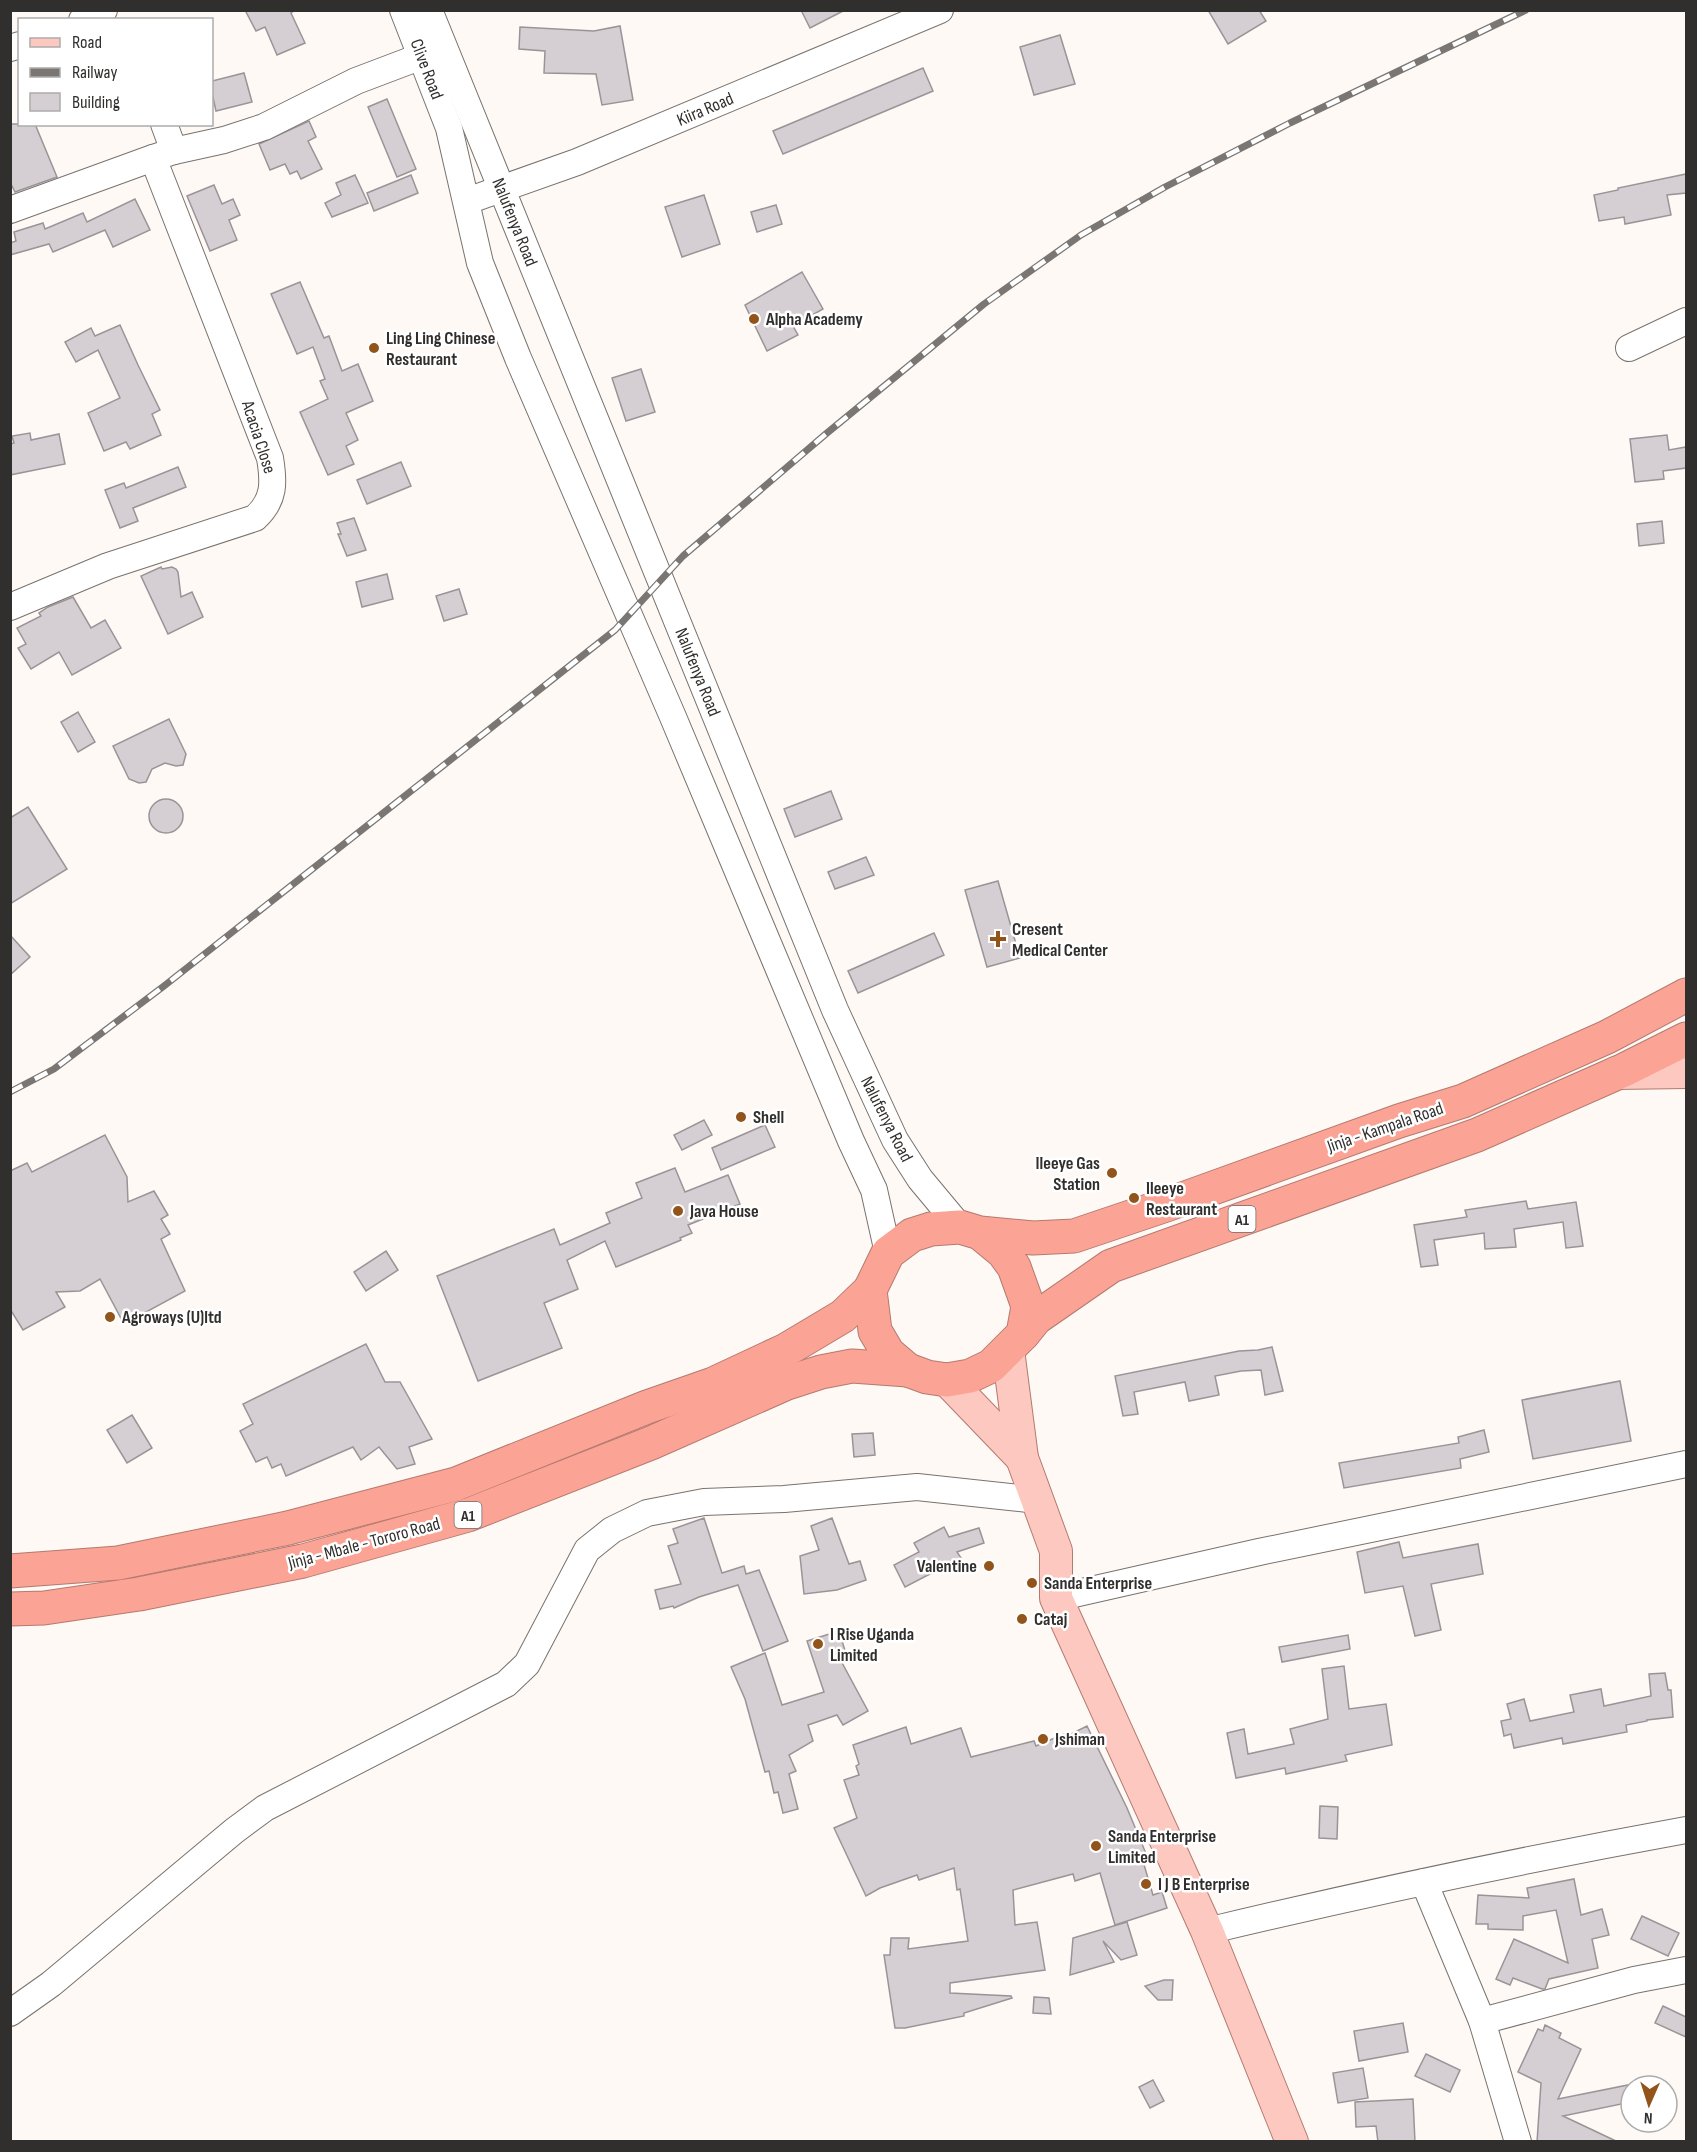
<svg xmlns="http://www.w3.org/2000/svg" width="1697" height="2152" font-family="'Sofia Sans Condensed',sans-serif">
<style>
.building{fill:#d5cfd3;stroke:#9a9499;stroke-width:1.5}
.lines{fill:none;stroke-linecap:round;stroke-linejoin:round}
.minor-casing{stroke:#78736e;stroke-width:28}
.major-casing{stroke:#b47a70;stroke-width:34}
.highway-casing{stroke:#b47a70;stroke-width:35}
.minor{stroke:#fff;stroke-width:26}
.major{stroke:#fdc8bf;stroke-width:32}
.highway{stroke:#fba394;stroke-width:33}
.rail-casing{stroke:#797673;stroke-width:7}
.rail{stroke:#fff;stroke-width:4.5;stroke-dasharray:14;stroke-linecap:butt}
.poi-dot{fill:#92541a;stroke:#fff;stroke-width:2}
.labels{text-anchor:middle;stroke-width:5;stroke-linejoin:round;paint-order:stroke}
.shield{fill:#fff;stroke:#6f6d6c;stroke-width:1.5}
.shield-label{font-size:16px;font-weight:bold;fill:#312f2d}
.street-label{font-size:18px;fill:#312f2d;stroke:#fff}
.poi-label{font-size:18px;font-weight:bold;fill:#312f2d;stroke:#fff;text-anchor:start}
</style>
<rect width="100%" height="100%" fill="#fef9f4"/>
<g class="building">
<path d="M245 10H295L291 13 305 43 277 55 265 27 256 31Z"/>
<path d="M801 10H845L810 28Z"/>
<path d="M1208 10H1259L1266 21 1228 44Z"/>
<path d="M620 26 633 100 602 105 596 74 544 73 545 51 519 49 520 27 594 31Z"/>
<path d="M1060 35 1075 84 1034 95 1020 47Z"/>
<path d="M923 68 933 91 783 154 773 131Z"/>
<path d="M244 73 252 102 216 111 212 93V81Z"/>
<path d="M387 99 416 169 397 177 368 107Z"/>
<path d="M309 121 316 137 308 141 322 169 301 179 297 171 290 174 285 164 270 170 259 144Z"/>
<path d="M10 124H35L57 177 15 192 10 182Z"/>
<path d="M1686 174V193L1667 195 1671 215 1625 224 1624 217 1599 221 1594 195 1618 190V188Z"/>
<path d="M355 175 368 203 332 217 325 203 341 195 336 183Z"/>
<path d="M411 175 418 193 374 211 367 193Z"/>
<path d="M214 185 222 204 233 199 240 215 229 220 237 240 210 251 187 196Z"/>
<path d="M704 195 720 244 682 257 665 207Z"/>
<path d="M135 199 150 230 113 247 105 230 53 252 49 244 10 255V243L16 241 14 232 43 223 45 229 83 213 87 222Z"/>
<path d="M776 205 782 224 757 232 751 212Z"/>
<path d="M802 272 823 309 793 326 798 335 767 351 745 305Z"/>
<path d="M300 282 324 338 329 336 342 371 358 364 373 401 346 413 358 440 346 446 354 464 328 475 300 412 328 399 320 381 325 379 313 347 297 354 271 294Z"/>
<path d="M120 325 138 365 160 410 152 414 161 435 130 449 126 442 104 451 88 413 120 398 98 350 76 362 65 342 91 328 95 336Z"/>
<path d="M641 369 655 412 626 421 612 378Z"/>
<path d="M30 433 31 440 59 434 65 464 10 475V444L14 443 12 436Z"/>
<path d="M1667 435 1669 450 1686 447V468L1663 471 1664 479 1635 482 1630 439Z"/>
<path d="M401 462 411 486 367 504 357 480Z"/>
<path d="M178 467 186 487 133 508 138 521 120 528 105 490 124 483 126 488Z"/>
<path d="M354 518 366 550 347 556 338 534H341L337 523Z"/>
<path d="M1662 521 1664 543 1639 546 1637 524Z"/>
<path d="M161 567 162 569 172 567 176 569 178 572 181 597 192 592 203 617 168 634 141 576Z"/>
<path d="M387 574 393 599 362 607 356 582Z"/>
<path d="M459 589 467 614 444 621 436 596Z"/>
<path d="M73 597 91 628 105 620 121 648 72 675 59 652 31 669 18 648 26 644 17 628 41 616 39 613 48 607Z"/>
<path d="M78 712 95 742 78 752 61 722Z"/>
<path d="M169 719 186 754 183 765 176 766 165 763 152 769 146 782 139 783 129 779 113 746Z"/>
<path d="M831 791 842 819 795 837 784 809Z"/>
<circle cx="166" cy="816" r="17"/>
<path d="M28 807 67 869 10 904V818Z"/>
<path d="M866 857 874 875 835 889 828 872Z"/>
<path d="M998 881 1020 958 987 967 965 890Z"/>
<path d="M934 933 944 955 858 993 848 971Z"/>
<path d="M10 935 30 957 10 975Z"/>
<path d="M704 1120 712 1135 682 1150 674 1135Z"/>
<path d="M765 1125 775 1147 721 1170 712 1148Z"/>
<path d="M105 1135 127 1177 128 1202 154 1191 168 1215 161 1219 170 1234 161 1239 185 1291 124 1324 100 1279 80 1291 56 1292 65 1307 23 1330 10 1309V1171L27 1163 32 1172Z"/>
<path d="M675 1168 685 1192 728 1175 740 1204 688 1225 692 1233 680 1238 681 1240 616 1267 605 1241 567 1260 578 1289 544 1303 562 1348 478 1381 437 1276 554 1229 560 1245 610 1223 606 1213 642 1198 636 1183Z"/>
<path d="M1526 1201 1528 1209 1576 1202 1583 1246 1566 1248 1563 1222 1514 1229 1516 1247 1485 1249 1484 1233 1434 1240 1438 1265 1421 1267 1414 1225 1467 1217 1465 1210Z"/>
<path d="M386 1251 398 1270 366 1291 354 1272Z"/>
<path d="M366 1344 385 1382H400L432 1439 409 1447 415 1464 397 1469 379 1447 361 1460 353 1447 286 1476 281 1464 272 1468 267 1457 256 1462 240 1431 253 1424 243 1404Z"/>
<path d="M1272 1347 1283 1391 1265 1395 1261 1370 1241 1371 1215 1376 1219 1395 1189 1401 1185 1382 1134 1392 1138 1414 1123 1416 1115 1376 1239 1351 1258 1350Z"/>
<path d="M1620 1381 1631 1441 1533 1459 1522 1400Z"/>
<path d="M132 1415 152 1448 127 1463 107 1430Z"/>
<path d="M1484 1430 1489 1452 1460 1459 1461 1468 1344 1488 1339 1463 1459 1443 1458 1437Z"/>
<path d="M873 1433 875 1455 854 1457 852 1434Z"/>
<path d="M704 1518 722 1573 744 1566 746 1574 759 1570 788 1641 763 1651 738 1585 699 1597 674 1608 673 1606 660 1609 655 1590 681 1584 668 1546 678 1543 673 1529Z"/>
<path d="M832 1518 849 1564 860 1561 866 1580 837 1590 804 1594 800 1556 819 1550 811 1526Z"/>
<path d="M944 1527 949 1537 979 1528 984 1543 957 1552 961 1558 905 1587 894 1565 919 1552 914 1543Z"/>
<path d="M1399 1542 1403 1558 1478 1544 1483 1574 1431 1584 1441 1630 1415 1636 1403 1586 1365 1593 1357 1552Z"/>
<path d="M839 1631 847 1657 840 1659 868 1711 843 1725 837 1715 808 1725 813 1741 789 1755 796 1771 789 1774 798 1809 783 1813 778 1792 774 1793 769 1771 765 1772 745 1699 731 1667 765 1653 782 1705 824 1692 807 1641Z"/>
<path d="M1348 1635 1350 1649 1282 1662 1279 1647Z"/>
<path d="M1344 1666 1349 1709 1386 1704 1392 1745 1345 1755 1347 1761 1286 1774 1285 1768 1236 1778 1227 1733 1244 1729 1248 1754 1294 1744 1290 1729 1328 1719 1322 1669Z"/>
<path d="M1665 1673 1668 1690H1671L1673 1717 1647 1720V1721L1626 1725 1627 1732 1563 1744 1562 1738 1514 1748 1511 1734 1504 1736 1501 1721 1511 1719 1507 1704 1524 1699 1530 1721 1574 1712 1570 1695 1601 1689 1604 1706 1651 1696 1649 1674Z"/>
<path d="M1087 1726 1127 1808 1147 1856 1142 1858 1153 1895 1162 1892 1167 1908 1115 1925 1100 1873 1075 1881 1073 1874 1013 1890 1015 1925 1037 1922 1045 1970 950 1983V1993L1011 1996 1012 1998 964 2013V2016L905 2028H895L884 1955H890L891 1938H909L908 1949 968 1941 960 1889 957 1890 954 1868 919 1880 917 1875 880 1888 866 1896 834 1828 857 1818 844 1780 859 1775 856 1766 859 1764 853 1745 906 1727 911 1744 961 1728 971 1757 1034 1741 1036 1746 1064 1734 1065 1737Z"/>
<path d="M1320 1806 1338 1807 1337 1839 1319 1838Z"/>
<path d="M1574 1879 1581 1915 1602 1909 1609 1935 1592 1939 1598 1968 1549 1979 1545 1989H1542L1513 1978 1510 1985 1496 1979 1514 1939 1568 1963 1556 1910 1523 1916V1930L1488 1929V1924H1476L1478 1895 1529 1898 1527 1888Z"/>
<path d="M1642 1916 1679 1933 1668 1956 1631 1939Z"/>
<path d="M1127 1922 1137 1955 1121 1960 1103 1941 1114 1962 1070 1975 1073 1938Z"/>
<path d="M1164 1980H1173L1172 2000H1158L1145 1986Z"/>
<path d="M1034 1997 1049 1998 1051 2014 1033 2013Z"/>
<path d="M1663 2006 1686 2017V2037L1655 2023Z"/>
<path d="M1403 2023 1408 2052 1359 2061 1354 2031Z"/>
<path d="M1545 2025 1561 2033 1559 2038 1581 2049 1558 2099 1628 2085 1631 2102 1563 2116 1618 2142H1537L1541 2083 1518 2072 1538 2029 1543 2031Z"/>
<path d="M1426 2054 1460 2070 1450 2092 1415 2076Z"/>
<path d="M1363 2068 1368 2098 1338 2103 1333 2073Z"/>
<path d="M1153 2080 1164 2101 1150 2108 1139 2087Z"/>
<path d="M1413 2099 1415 2142H1378L1376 2126 1356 2127 1355 2102Z"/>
</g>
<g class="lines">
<defs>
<g id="minor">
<path d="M403 10 449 128 480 263 518 358 673 717 851 1141 874 1190 888 1253"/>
<path d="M429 10 835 1010 895 1140 920 1179 960 1227"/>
<path d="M82 20 104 10"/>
<path d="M10 48 20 45"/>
<path d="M174 151 224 140 264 127 356 81 422 56"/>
<path d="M467 201 577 162 940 10"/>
<path d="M10 210 153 158"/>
<path d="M1629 348 1686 321"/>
<path d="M10 607 108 566 255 518C275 500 274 482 270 458L153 158 174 151 164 124"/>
<path d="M1056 1598 1259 1552 1686 1464"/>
<path d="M1424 1882 1482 2021 1518 2142"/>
<path d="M1207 1931C1366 1893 1526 1859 1686 1830"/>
<path d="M10 2013 51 1984 234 1831 265 1808 506 1684 527 1664 587 1550 612 1530 647 1513 704 1502 784 1499 917 1487 1038 1500"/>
<path d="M1482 2021 1634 1980 1686 1970"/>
</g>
<g id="major">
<path d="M1616 1073 1686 1072"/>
<path d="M1008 1350 1022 1458 1056 1551V1598L1207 1931 1292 2142"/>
<path d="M947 1380 1022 1458"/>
</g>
<g id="highway">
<path d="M980 1233 1003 1252 1014 1267 1028 1306 1023 1334 991 1366 970 1376 947 1380 927 1377 908 1370 888 1353 875 1331 870 1290 888 1253 912 1235 931 1229 960 1227 980 1233 1033 1238 1074 1236 1166 1205 1399 1121 1463 1101 1607 1037 1686 995"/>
<path d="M1023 1334 1036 1318 1111 1266 1477 1135 1624 1070 1686 1039"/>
<path d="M10 1571 118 1563 288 1528 456 1484 647 1407 713 1384 786 1350 843 1316 870 1290"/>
<path d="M10 1609 44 1608 139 1594 303 1561 468 1515 651 1443 787 1383 821 1372 852 1366 908 1370"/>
</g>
</defs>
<use href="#minor" class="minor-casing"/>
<use href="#major" class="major-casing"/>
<use href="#highway" class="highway-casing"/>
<use href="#minor" class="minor"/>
<use href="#major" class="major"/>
<use href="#highway" class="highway"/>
<defs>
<path id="rail" d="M10 1092 54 1069 164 986 615 630 683 556 827 433 984 304 1081 235 1165 187 1290 123 1526 10"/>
</defs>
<use href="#rail" class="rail-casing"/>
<use href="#rail" class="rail"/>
</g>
<g class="poi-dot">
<circle cx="754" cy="319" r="6"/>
<circle cx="374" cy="348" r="6"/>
<path d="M995 930h6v6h6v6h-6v6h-6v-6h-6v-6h6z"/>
<circle cx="741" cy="1117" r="6"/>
<circle cx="1112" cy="1173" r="6"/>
<circle cx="1134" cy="1198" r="6"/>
<circle cx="678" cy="1211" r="6"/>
<circle cx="110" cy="1317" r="6"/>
<circle cx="989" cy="1566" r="6"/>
<circle cx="1032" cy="1583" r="6"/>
<circle cx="1022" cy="1619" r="6"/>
<circle cx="818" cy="1644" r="6"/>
<circle cx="1043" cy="1739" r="6"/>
<circle cx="1096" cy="1846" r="6"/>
<circle cx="1146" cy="1884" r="6"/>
</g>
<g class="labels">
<g class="shield">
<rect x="1228.5" y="1206" width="27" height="26" rx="4.5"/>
<rect x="454.5" y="1502" width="27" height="26" rx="4.5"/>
</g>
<g class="shield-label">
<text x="1242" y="1225">A1</text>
<text x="468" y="1521">A1</text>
</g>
<g class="street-label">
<text transform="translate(427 69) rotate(69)" y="6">Clive Road</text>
<text transform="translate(705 109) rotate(-23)" y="6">Kiira Road</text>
<text transform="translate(515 222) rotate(68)" y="6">Nalufenya Road</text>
<text transform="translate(259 437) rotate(72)" y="6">Acacia Close</text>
<text transform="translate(698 672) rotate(68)" y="6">Nalufenya Road</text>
<text transform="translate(887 1119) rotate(63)" y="6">Nalufenya Road</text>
<text transform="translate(1385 1127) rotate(-19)" y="6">Jinja - Kampala Road</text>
<text transform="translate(364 1543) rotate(-15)" y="6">Jinja - Mbale - Tororo Road</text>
</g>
<g class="poi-label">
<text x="766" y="325">Alpha Academy</text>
<text x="386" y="344">Ling Ling Chinese<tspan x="386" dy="21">Restaurant</tspan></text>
<text x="1012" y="935">Cresent<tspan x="1012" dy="21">Medical Center</tspan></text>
<text x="753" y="1123">Shell</text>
<text x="1100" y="1169" text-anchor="end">Ileeye Gas<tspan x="1100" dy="21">Station</tspan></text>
<text x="1146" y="1194">Ileeye<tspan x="1146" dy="21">Restaurant</tspan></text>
<text x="690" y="1217">Java House</text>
<text x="122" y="1323">Agroways (U)ltd</text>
<text x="977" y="1572" text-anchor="end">Valentine</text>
<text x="1044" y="1589">Sanda Enterprise</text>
<text x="1034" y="1625">Cataj</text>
<text x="830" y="1640">I Rise Uganda<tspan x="830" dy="21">Limited</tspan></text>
<text x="1055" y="1745">Jshiman</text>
<text x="1108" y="1842">Sanda Enterprise<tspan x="1108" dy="21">Limited</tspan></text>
<text x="1158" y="1890">I J B Enterprise</text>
</g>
</g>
<rect width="1697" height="2152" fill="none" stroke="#312f2d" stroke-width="24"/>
<rect x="18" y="18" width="195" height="108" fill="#ffffff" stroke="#adacab" stroke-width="1.5"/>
<rect x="30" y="38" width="30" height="9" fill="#fdc8bf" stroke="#adacab" stroke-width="1.5"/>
<text x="72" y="48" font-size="18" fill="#312f2d">Road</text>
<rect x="30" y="68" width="30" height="9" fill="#797673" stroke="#adacab" stroke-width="1.5"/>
<text x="72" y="78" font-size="18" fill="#312f2d">Railway</text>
<rect x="30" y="93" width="30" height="18" fill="#d5cfd3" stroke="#adacab" stroke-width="1.5"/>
<text x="72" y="108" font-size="18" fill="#312f2d">Building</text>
<g transform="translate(1649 2104) rotate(183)"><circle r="28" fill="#ffffff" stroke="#adacab" stroke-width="1.5"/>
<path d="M0-4.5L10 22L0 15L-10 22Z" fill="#92541a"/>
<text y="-9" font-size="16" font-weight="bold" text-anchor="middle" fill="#312f2d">N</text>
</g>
</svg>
